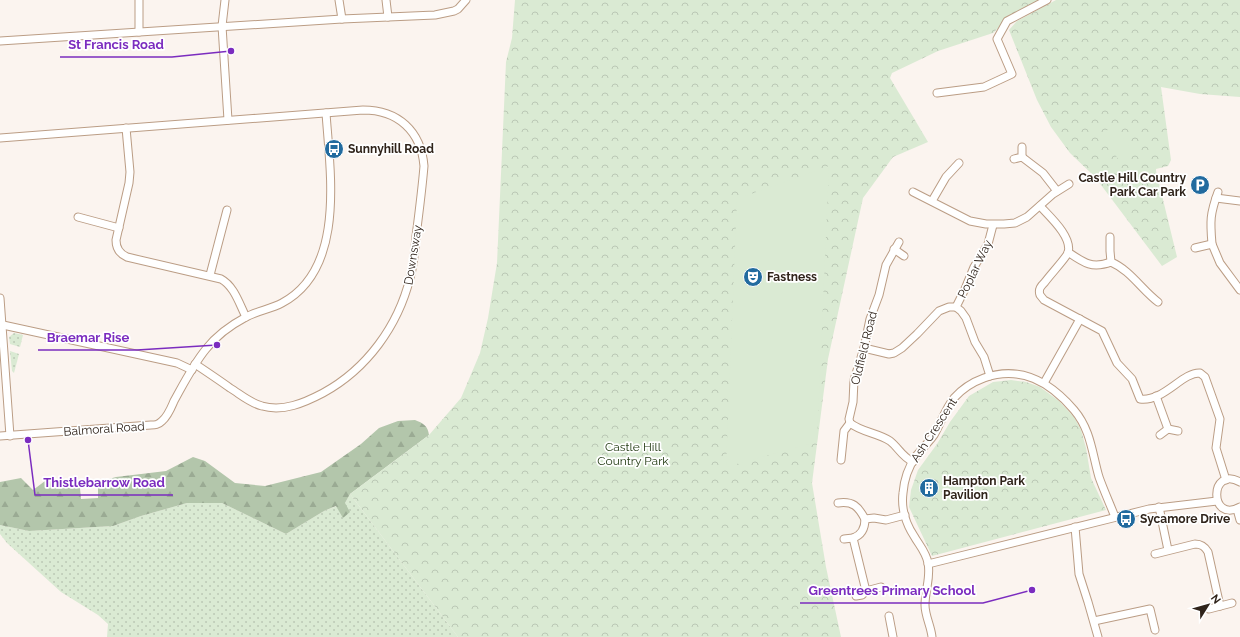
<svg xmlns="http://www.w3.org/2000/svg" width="1240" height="637" font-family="Raleway,sans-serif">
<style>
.grass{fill:url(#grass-dots)}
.forest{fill:url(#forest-firs)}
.park{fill:url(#park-crowns)}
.pitch{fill:#daead3}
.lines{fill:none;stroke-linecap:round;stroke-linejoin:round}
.minor-casing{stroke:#bb9d85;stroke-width:9}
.minor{stroke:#fff;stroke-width:7}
.labels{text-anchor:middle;stroke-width:3.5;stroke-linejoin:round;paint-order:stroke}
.poi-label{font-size:12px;font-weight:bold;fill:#2f231a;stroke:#fff;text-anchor:start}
.street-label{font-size:12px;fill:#2f231a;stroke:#fff}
.park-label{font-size:12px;fill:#1b340b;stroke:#fff}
.leader{fill:none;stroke:#7b2cbf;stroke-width:1.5}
.callout-dot{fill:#7b2cbf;stroke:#fff;stroke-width:1.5}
.callout-label{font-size:13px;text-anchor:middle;font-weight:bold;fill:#7b2cbf;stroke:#fff;stroke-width:3.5;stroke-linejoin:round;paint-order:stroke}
</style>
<defs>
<pattern id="grass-dots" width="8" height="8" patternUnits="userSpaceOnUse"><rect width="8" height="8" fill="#daead3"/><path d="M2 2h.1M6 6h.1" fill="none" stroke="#bbc8b5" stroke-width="1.8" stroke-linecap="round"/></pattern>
<pattern id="forest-firs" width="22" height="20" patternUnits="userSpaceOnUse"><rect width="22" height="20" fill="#b3c6ab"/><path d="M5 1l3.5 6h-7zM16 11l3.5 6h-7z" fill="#9aaa93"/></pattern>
<pattern id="park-crowns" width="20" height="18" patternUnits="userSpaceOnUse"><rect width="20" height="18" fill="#daead3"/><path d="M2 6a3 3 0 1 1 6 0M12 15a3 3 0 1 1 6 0" fill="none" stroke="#bbc8b5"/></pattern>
</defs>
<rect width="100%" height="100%" fill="#fbf4ef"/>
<g class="grass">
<path d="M14 333 23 335 20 347 10 344 9 337Z"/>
<path d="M10 351 19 354 14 373 12 371Z"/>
<path d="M350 494 458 637H107L108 624 98 615 61 592 7 543 0 534V525L29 531 113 526 141 516 187 503H222L286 534 324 511 337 506 343 517 345 503Z"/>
</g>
<path class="forest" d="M415 420C423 423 428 426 429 435L350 494 345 503 350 512 343 518 336 506 324 511 286 534 222 503H187L141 516 113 526 29 531 0 525V482L21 478 33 490 45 481 70 480 80 488 81 499 98 498V482L116 477 166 471 193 457 205 461 235 483 265 486 321 472 361 444 379 428 398 421Z"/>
<g class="park">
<path d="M515 0H1042L1009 18 993 33 938 51 892 73 890 78 928 142 893 157 863 198 828 359 812 483 826 567 841 637H458L350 494 429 435 461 398 480 353 488 318 497 263 506 62 512 38Z"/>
<path d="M1056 0H1240V97L1200 94 1161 87 1171 160 1168 166 1156 169V171L1177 257 1162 266 1095 177 1070 153 1051 127 1037 100 1009 30 1017 21Z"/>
<path d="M1011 380 1026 382 1040 387 1059 401 1074 417 1081 430 1086 448 1091 478 1106 510 932 556 909 507 911 490 918 470 937 444 950 422 969 396 993 382Z"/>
</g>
<g class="pitch">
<path d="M1114 125 1134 153 1121 163 1101 135Z"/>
<path d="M829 166 817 442 726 467 737 199Z"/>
</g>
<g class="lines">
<defs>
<g id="minor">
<path d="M225 0 222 26 228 120"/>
<path d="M339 0 342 19"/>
<path d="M386 0 388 17"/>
<path d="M139 32V0"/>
<path d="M0 41 342 19 435 15 454 11 458 9 466 0"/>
<path d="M937 93 984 87 1012 74 997 39 1007 21 1047 0"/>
<path d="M126 128 130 172 129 183 116 240C116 249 120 254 127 257L221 279C234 286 239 303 246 317"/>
<path d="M0 138 363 110C398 110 421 131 424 166 422 190 419 213 416 236 415 250 414 264 410 278 398 326 367 369 323 393 304 403 283 412 262 406 250 403 240 394 230 388 219 380 207 372 195 364"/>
<path d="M1022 157 1043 173 1057 191"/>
<path d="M1014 159 1022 157V147"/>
<path d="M913 192 970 221 986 224H1004L1015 223 1027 217 1053 194 1069 184"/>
<path d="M1216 198 1240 201"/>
<path d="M932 201 946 177 959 163"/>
<path d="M1040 206C1049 216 1073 237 1068 253 1065 259 1050 275 1045 282 1041 286 1038 289 1040 295L1044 300 1102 331 1117 363 1132 379 1140 399C1164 402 1182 372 1200 373L1205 377 1220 419 1216 448 1226 480"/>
<path d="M78 217 119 228"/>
<path d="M1110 237V251L1111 262"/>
<path d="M899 242 886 265 879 295 870 319 864 348 854 380 853 402 849 419 850 423C861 432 878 433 890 441 899 448 901 456 913 462"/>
<path d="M1212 244C1210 221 1210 214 1218 192"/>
<path d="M1195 248 1212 244 1220 263 1240 290"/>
<path d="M894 249 904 256"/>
<path d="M1068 252C1084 263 1092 269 1111 262 1130 270 1142 290 1158 302"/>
<path d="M210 275 227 210"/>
<path d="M0 298 10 436"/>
<path d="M3 325 177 363 192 370"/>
<path d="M864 348 889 354 894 353 902 348 917 334 939 311 949 307H956"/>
<path d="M990 376 984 357 975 342 966 318 961 311 956 307 965 289 974 267 988 244 993 225"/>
<path d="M1044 383 1080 319"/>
<path d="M1156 396 1168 429 1178 431"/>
<path d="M1160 435 1168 429"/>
<path d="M0 436 151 425C155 425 158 425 162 421 168 416 171 408 174 401 184 383 193 365 206 349 216 336 231 325 246 317 257 311 271 309 282 303 346 269 330 172 326 113"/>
<path d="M841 460 844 431 850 423"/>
<path d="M1240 482C1209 465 1209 524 1240 507"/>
<path d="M838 503C853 501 858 506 865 519L874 518 886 520 905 515"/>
<path d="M1159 507 1168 550"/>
<path d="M1237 509 1240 520"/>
<path d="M865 519C865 528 862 535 853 538L866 591"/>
<path d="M1075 527 1079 574 1088 602 1098 637"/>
<path d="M844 539 853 538"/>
<path d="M1155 554 1195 544C1202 544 1205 547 1208 552L1220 606"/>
<path d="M928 564 1149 509 1217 501"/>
<path d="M856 596 862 595 866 591 881 587"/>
<path d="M1209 609 1232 603"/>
<path d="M889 616 893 637"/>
<path d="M1094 621 1150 609 1155 630"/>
<path d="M932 637C931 626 925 616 925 605 925 590 931 577 928 563 926 552 919 545 914 536 906 524 901 508 903 493 904 480 909 466 916 456 922 449 928 443 934 435 941 423 945 409 954 398 962 389 973 382 984 378 1021 365 1050 382 1074 410 1091 430 1092 453 1099 477 1104 491 1110 504 1115 517"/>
</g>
</defs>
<use href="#minor" class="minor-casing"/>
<use href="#minor" class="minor"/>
</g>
<defs>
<symbol id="bus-disc" viewBox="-11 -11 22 22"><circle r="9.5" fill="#226b9f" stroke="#fff"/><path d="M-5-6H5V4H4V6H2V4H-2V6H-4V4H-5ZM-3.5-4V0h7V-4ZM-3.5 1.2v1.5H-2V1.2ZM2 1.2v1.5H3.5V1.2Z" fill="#fff"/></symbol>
<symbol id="parking-disc" viewBox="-11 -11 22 22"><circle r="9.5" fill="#226b9f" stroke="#fff"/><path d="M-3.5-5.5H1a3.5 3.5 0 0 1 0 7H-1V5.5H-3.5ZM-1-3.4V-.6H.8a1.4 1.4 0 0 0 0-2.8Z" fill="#fff"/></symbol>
<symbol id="theatre-disc" viewBox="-11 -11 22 22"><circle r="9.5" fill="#226b9f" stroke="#fff"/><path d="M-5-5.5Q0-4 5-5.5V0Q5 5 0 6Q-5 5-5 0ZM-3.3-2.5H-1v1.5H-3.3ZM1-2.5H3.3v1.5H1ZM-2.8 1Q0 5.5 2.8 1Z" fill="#fff"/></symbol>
<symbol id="building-disc" viewBox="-11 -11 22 22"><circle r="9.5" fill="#226b9f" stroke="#fff"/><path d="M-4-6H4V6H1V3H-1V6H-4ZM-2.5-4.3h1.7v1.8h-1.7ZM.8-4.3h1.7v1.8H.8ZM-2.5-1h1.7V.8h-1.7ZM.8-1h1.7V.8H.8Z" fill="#fff"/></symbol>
</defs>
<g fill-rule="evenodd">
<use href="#bus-disc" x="323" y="138" width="22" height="22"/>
<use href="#parking-disc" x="1189" y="174" width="22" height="22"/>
<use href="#theatre-disc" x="742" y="266" width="22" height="22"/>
<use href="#building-disc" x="918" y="477" width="22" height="22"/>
<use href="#bus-disc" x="1115" y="508" width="22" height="22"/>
</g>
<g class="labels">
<g class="poi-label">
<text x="348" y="153">Sunnyhill Road</text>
<text x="1186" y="182" text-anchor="end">Castle Hill Country<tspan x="1186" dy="14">Park Car Park</tspan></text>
<text x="767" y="281">Fastness</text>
<text x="943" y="485">Hampton Park<tspan x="943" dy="14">Pavilion</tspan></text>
<text x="1140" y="523">Sycamore Drive</text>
</g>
<g class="street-label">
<text transform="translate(413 255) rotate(-81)" y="4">Downsway</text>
<text transform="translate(975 269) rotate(-64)" y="4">Poplar Way</text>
<text transform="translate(864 348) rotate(-76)" y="4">Oldfield Road</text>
<text transform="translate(104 429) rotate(-4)" y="4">Balmoral Road</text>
<text transform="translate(934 430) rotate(-57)" y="4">Ash Crescent</text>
</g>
<g class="park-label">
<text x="633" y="451">Castle Hill<tspan x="633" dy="14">Country Park</tspan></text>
</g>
</g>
<path class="leader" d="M231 51L172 57H60M217 345L137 350H38M28 440L35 495H173M1032 590L983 603H800"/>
<g class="callout-dot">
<circle cx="231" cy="51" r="4"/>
<circle cx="217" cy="345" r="4"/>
<circle cx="28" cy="440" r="4"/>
<circle cx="1032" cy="590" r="4"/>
</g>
<g class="callout-label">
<text x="116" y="49">St Francis Road</text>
<text x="88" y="342">Braemar Rise</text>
<text x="104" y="487">Thistlebarrow Road</text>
<text x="892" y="595">Greentrees Primary School</text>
</g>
<g transform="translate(1208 605) rotate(53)" stroke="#ffffff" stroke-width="3" paint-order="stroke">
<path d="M0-3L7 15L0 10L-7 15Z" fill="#2f231a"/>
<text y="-6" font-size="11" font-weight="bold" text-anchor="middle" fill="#2f231a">N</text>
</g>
</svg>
